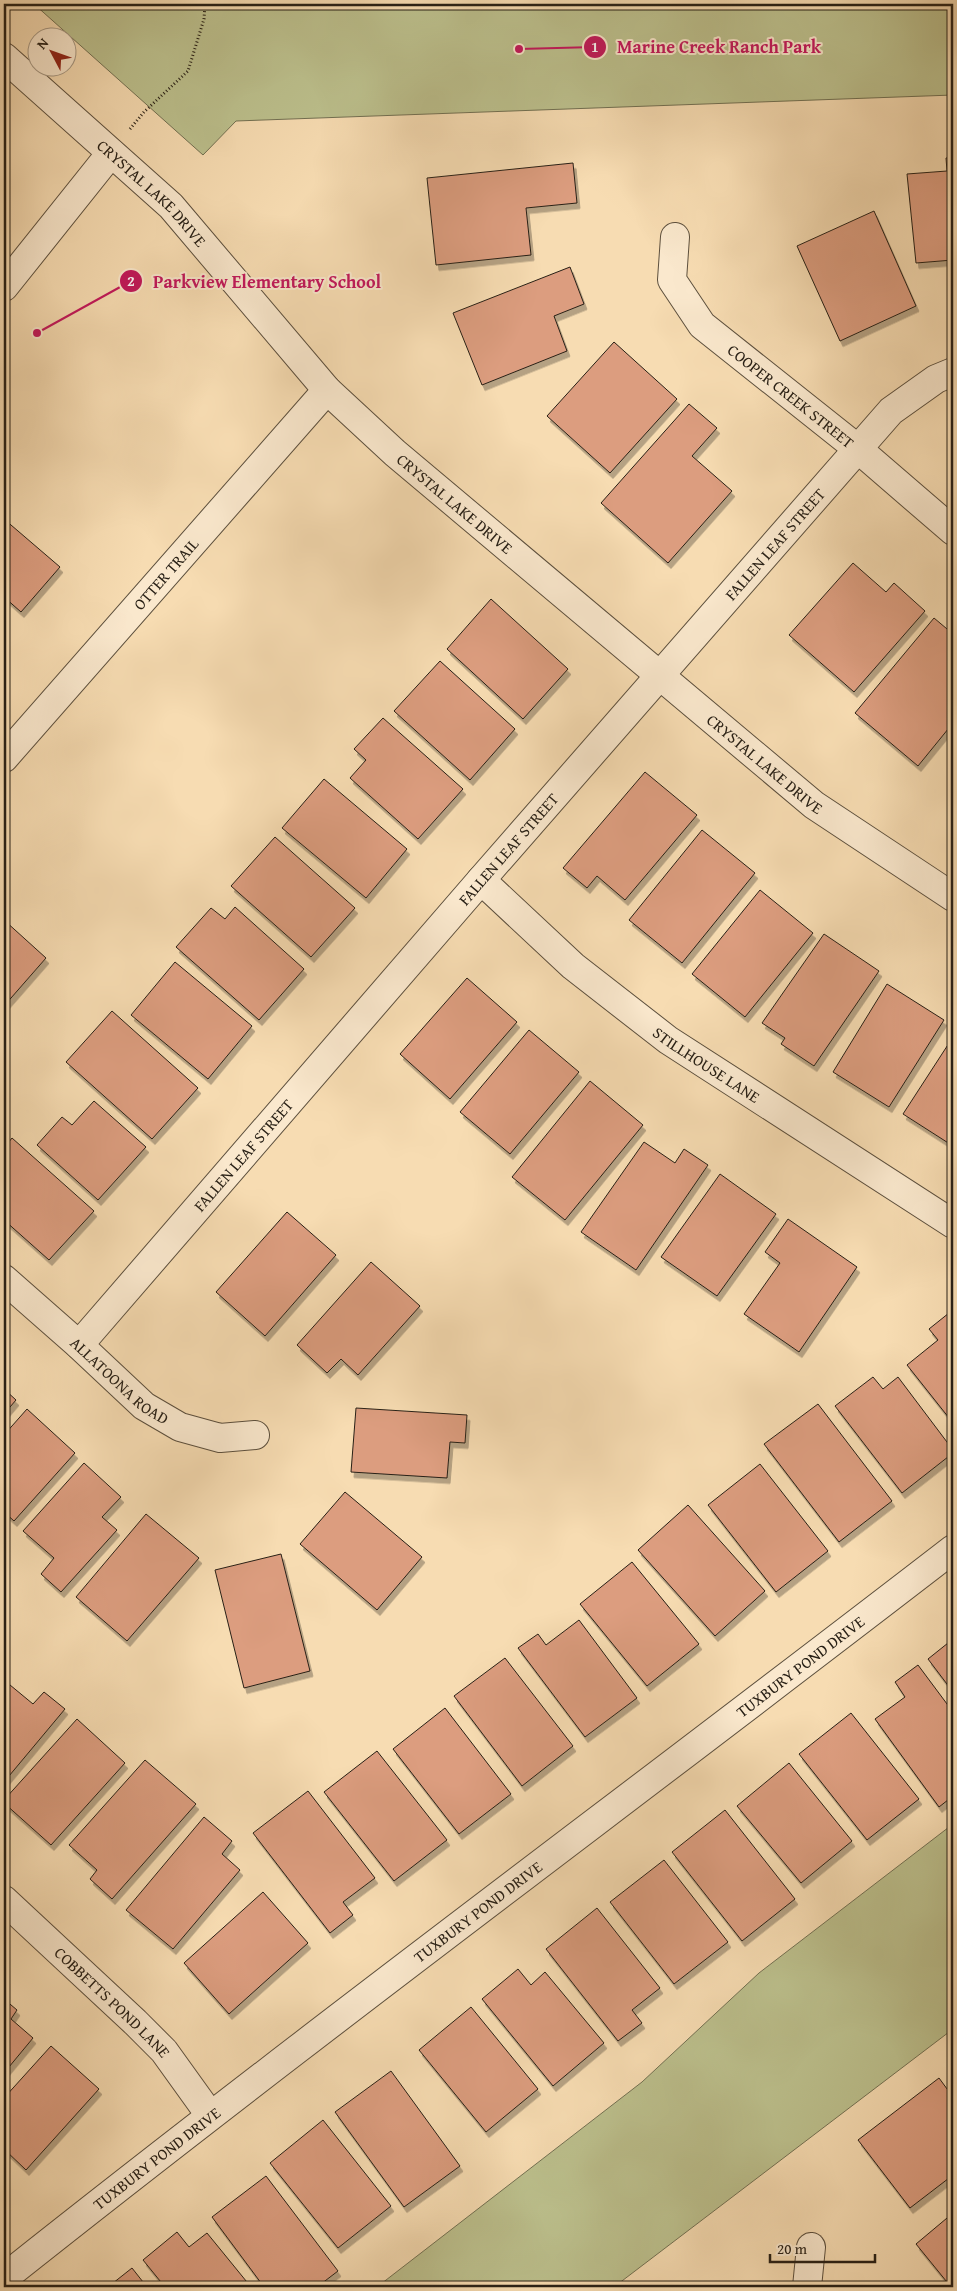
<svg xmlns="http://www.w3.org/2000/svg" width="957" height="2291" font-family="'Gentium Book Plus',serif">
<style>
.green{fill:#bcc08d;stroke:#727052}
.building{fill:#dc9d7f;stroke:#282016;filter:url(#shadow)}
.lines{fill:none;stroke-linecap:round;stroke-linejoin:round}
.minor-casing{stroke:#5c4f3d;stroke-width:30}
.path{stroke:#282016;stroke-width:3;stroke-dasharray:1 2.5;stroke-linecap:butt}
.minor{stroke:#fae8cd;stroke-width:28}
.labels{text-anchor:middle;stroke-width:4;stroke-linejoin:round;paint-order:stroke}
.street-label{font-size:16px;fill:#282016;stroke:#fae8cd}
.leader{fill:none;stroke:#c2185b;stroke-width:2}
.callout-dot{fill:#c2185b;stroke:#fae8cd;stroke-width:2}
.mark-label{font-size:15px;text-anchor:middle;font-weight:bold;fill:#fff}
.callout-label{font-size:18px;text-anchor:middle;font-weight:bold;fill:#c2185b;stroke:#fae8cd;stroke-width:4;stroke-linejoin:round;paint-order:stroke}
</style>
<defs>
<filter id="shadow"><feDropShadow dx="3" dy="5.5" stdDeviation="0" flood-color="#0004"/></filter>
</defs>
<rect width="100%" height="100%" fill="#f7dcb2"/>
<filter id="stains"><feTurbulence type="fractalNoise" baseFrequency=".004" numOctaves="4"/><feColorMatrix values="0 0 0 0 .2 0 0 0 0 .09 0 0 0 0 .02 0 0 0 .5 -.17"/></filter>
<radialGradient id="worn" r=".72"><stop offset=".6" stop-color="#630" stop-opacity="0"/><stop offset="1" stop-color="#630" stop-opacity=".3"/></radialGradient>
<g class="green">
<path d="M34 4H953V95L236 121 203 155Z"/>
<path d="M953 1824V2029L614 2287H377L642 2082 759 1973Z"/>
</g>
<g class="building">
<path d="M953 157V260L916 263 907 174 947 171 946 158Z"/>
<path d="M573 163 577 203 526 208 531 255 436 265 427 178Z"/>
<path d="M874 211 916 306 840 341 797 246Z"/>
<path d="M570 267 584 304 554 316 567 351 482 385 453 313Z"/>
<path d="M614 342 677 399 610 473 547 416Z"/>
<path d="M689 404 717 428 692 456 732 491 668 563 601 503Z"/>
<path d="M4 519 60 567 21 612 4 597Z"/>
<path d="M853 563 886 592 894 583 925 611 854 692 789 635Z"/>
<path d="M491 599 568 669 523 719 447 649Z"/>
<path d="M934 618 953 634V723L918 766 855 713Z"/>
<path d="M440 661 515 729 470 780 394 711Z"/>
<path d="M383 718 463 789 418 839 350 778 366 760 354 749Z"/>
<path d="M645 772 697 815 625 900 597 876 587 888 563 868Z"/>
<path d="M324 779 407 849 366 898 282 828Z"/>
<path d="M702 830 755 873 682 963 629 920Z"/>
<path d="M275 837 355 908 311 957 231 886Z"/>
<path d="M760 890 813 933 745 1017 692 974Z"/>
<path d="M235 907 304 969 259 1020 176 947 211 908 225 919Z"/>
<path d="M4 920 46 958 4 1006Z"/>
<path d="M824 934 879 971 814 1066 781 1044 785 1038 762 1023Z"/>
<path d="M175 962 252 1026 208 1079 131 1015Z"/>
<path d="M467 978 517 1022 450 1099 400 1054Z"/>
<path d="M887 984 944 1020 889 1107 833 1072Z"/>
<path d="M112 1011 198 1088 152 1139 66 1062Z"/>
<path d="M529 1030 579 1072 510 1154 460 1112Z"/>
<path d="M953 1037V1146L903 1114Z"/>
<path d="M590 1081 643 1125 565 1220 512 1177Z"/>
<path d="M94 1101 146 1147 98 1200 37 1145 62 1117 72 1125Z"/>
<path d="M12 1138 94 1211 49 1260 4 1220V1148Z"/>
<path d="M644 1142 675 1163 684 1149 708 1165 636 1270 581 1232Z"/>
<path d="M720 1174 776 1214 717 1296 661 1257Z"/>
<path d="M287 1212 336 1255 265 1336 216 1292Z"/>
<path d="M788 1219 857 1267 799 1352 744 1314 780 1263 765 1252Z"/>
<path d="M371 1262 420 1306 358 1375 341 1359 327 1373 297 1345Z"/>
<path d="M949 1313 953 1318V1423L907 1365 938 1340 929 1329Z"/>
<path d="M873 1377 883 1389 898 1377 953 1450V1453L902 1493 835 1406Z"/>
<path d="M4 1389 16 1400 4 1414Z"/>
<path d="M818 1404 892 1501 839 1542 764 1444Z"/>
<path d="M356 1408 467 1415 465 1443 450 1442 447 1478 351 1472Z"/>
<path d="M27 1409 75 1453 14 1521 4 1512V1435Z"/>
<path d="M84 1463 121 1497 102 1517 117 1530 61 1592 41 1574 54 1558 23 1531Z"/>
<path d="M760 1464 828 1551 776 1592 708 1505Z"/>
<path d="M345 1492 422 1557 377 1610 300 1544Z"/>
<path d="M688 1505 765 1591 715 1636 638 1550Z"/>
<path d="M146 1514 199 1558 127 1641 76 1597Z"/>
<path d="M281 1554 310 1671 244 1688 215 1570Z"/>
<path d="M632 1562 699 1644 647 1686 580 1604Z"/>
<path d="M579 1620 637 1698 585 1737 518 1648 538 1634 546 1645Z"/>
<path d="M953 1639V1692L928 1659Z"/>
<path d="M505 1658 573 1746 522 1786 454 1696Z"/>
<path d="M918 1665 953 1712V1796L939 1807 875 1719 905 1697 895 1682Z"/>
<path d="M4 1680 33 1704 44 1692 65 1709 4 1782Z"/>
<path d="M445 1708 511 1794 459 1834 393 1749Z"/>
<path d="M851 1713 919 1799 867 1840 799 1754Z"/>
<path d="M77 1719 125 1763 51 1845 4 1803V1800Z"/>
<path d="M377 1751 447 1840 394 1881 324 1792Z"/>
<path d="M145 1760 196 1804 112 1899 90 1879 97 1870 69 1845Z"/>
<path d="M789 1763 852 1841 801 1883 737 1806Z"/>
<path d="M308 1791 375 1878 343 1902 353 1915 330 1933 253 1833Z"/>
<path d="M725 1810 795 1899 742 1941 672 1852Z"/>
<path d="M204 1817 232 1841 222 1854 240 1870 173 1949 126 1910Z"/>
<path d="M664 1860 728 1942 674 1984 610 1902Z"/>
<path d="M263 1892 308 1943 229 2014 184 1963Z"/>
<path d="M597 1908 660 1988 632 2010 642 2023 618 2041 546 1949Z"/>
<path d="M518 1969 531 1985 545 1972 604 2043 553 2086 482 1999Z"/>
<path d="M4 1999 17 2010 11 2019 33 2038 4 2073Z"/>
<path d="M471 2007 538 2089 486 2132 419 2050Z"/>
<path d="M51 2046 99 2089 26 2170 4 2149V2098Z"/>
<path d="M391 2071 460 2166 404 2207 335 2112Z"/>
<path d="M939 2078 953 2097V2175L910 2208 858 2140Z"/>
<path d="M323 2120 391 2206 338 2248 270 2163Z"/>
<path d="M266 2176 338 2271 317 2287H264L212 2217Z"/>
<path d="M953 2213V2287H951L916 2244Z"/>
<path d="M177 2232 189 2247 207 2233 251 2287H165L143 2260Z"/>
<path d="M132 2268 147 2287H108Z"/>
</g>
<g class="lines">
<defs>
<g id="minor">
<path id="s1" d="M4 57 171 206 327 390 395 453 814 805 953 897"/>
<path id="s2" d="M675 237 672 280 702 325 858 449 953 531"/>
<path d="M4 287 111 153"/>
<path id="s3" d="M4 758 327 390"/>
<path id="s4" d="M481 880 573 966 668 1040 953 1224"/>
<path id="s5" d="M4 1279 79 1345 144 1406 180 1427 220 1438 255 1435"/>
<path id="s6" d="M79 1345 481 880 891 411 936 379 953 372"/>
<path id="s7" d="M4 1900 135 2022 164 2051 210 2115"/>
<path id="s8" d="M4 2278C316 2030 637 1793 953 1549"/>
<path d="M807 2287 811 2247"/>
</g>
</defs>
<use href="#minor" class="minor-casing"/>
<path class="path" d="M130 129 144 112 188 71 204 19 205 4"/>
<use href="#minor" class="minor"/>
</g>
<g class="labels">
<g class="street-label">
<text dy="6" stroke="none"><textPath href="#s1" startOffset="201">CRYSTAL LAKE DRIVE</textPath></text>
<text dy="6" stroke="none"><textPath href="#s2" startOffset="211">COOPER CREEK STREET</textPath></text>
<text dy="6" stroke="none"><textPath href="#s1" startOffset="636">CRYSTAL LAKE DRIVE</textPath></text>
<text dy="6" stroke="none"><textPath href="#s6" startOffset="1061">FALLEN LEAF STREET</textPath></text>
<text dy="6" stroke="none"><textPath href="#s3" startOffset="245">OTTER TRAIL</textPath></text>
<text dy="6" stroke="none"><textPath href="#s1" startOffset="1041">CRYSTAL LAKE DRIVE</textPath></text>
<text dy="6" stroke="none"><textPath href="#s6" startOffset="656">FALLEN LEAF STREET</textPath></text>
<text dy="6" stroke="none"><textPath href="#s4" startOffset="292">STILLHOUSE LANE</textPath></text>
<text dy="6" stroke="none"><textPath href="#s6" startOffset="251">FALLEN LEAF STREET</textPath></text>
<text dy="6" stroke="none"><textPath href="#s5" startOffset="154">ALLATOONA ROAD</textPath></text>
<text dy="6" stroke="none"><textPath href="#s8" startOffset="1004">TUXBURY POND DRIVE</textPath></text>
<text dy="6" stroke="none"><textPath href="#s8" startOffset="599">TUXBURY POND DRIVE</textPath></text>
<text dy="6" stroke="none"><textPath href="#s7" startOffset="149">COBBETTS POND LANE</textPath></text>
<text dy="6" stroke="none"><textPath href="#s8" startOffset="194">TUXBURY POND DRIVE</textPath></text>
</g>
</g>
<path class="leader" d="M519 49L595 47M37 333L131 281"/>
<g class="callout-dot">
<circle cx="519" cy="49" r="5"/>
<circle cx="37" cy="333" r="5"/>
<circle cx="595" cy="47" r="12"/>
<circle cx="131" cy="281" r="12"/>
</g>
<g class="mark-label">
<text x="595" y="52">1</text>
<text x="131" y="286">2</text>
</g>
<g class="callout-label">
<text x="719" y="53">Marine Creek Ranch Park</text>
<text x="267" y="288">Parkview Elementary School</text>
</g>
<rect width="957" height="2291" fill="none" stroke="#f7dcb2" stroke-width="20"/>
<rect x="5" y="5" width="947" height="2281" fill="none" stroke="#282016" stroke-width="2.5"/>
<rect x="10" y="10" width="937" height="2271" fill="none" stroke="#282016"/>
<g transform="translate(52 52) rotate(311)"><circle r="24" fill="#fae8cd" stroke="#a69884"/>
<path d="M0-4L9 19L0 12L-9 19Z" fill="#8f2418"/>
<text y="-8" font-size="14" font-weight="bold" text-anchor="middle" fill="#282016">N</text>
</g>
<path d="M770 2254v8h105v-8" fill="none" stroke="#282016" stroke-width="2.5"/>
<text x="777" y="2254" font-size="15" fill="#282016" stroke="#fae8cd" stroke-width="4" paint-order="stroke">20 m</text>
<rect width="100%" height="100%" filter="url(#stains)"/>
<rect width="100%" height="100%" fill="url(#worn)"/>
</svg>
